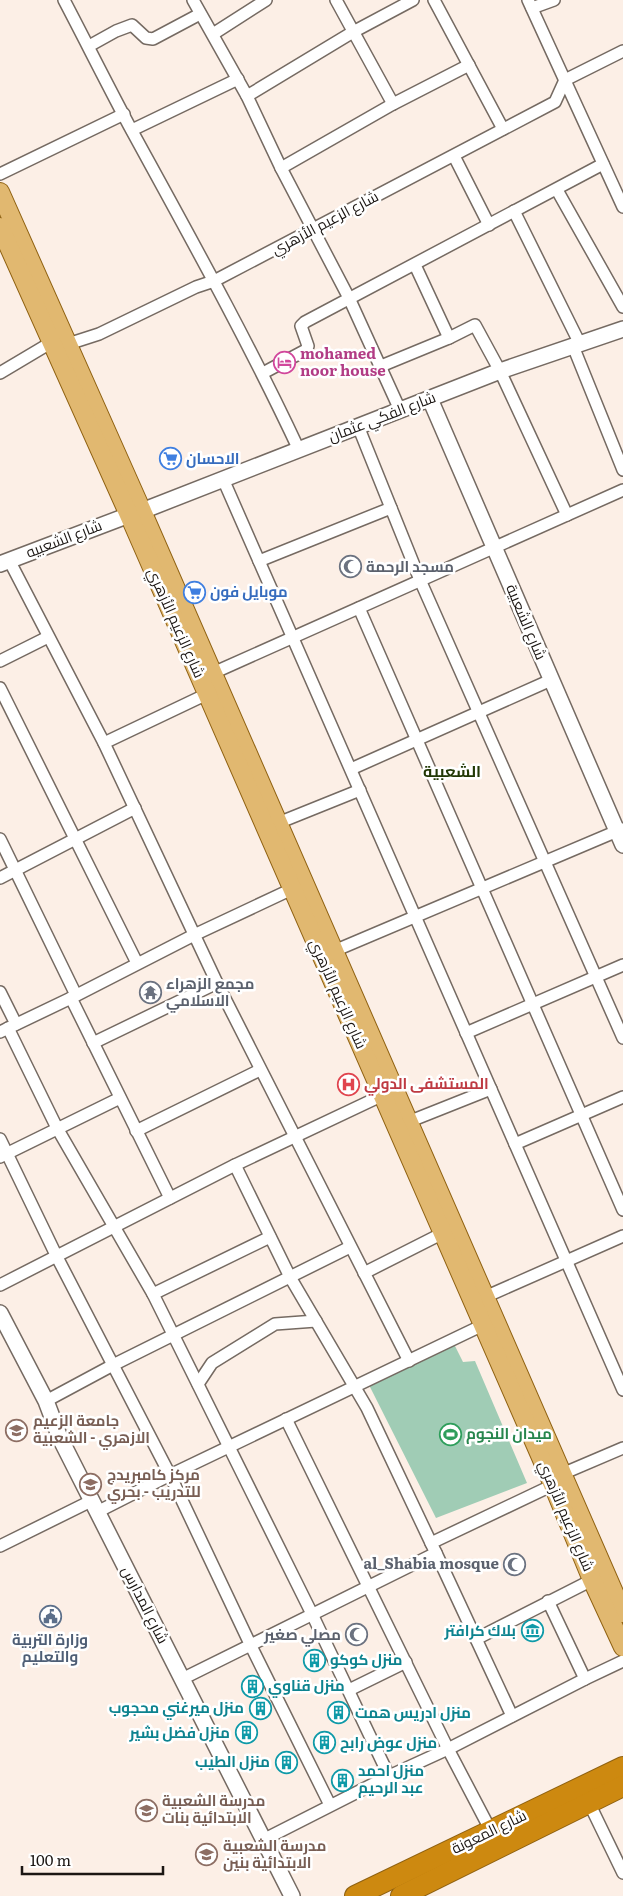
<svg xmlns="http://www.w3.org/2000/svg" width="623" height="1896" font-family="Literata,Cairo,serif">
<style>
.green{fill:#a0ccb5}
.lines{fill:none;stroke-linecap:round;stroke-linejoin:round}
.street-casing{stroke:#756a62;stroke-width:14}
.secondary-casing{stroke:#756a62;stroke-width:18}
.primary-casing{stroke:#8f6111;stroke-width:20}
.highway-casing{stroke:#8f6111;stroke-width:22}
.street{stroke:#fff;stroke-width:11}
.secondary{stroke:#fff;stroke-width:15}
.primary{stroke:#e1b870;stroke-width:18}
.highway{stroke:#cd8910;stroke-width:20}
.labels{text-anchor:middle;stroke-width:5;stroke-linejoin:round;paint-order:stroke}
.street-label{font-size:15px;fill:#1b1613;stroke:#fff}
.hotel-label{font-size:15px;font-weight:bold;fill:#b23c85;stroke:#fff;text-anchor:start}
.shop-label{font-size:15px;font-weight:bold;fill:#366cbe;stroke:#fff;text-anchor:start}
.worship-label{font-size:15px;font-weight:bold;fill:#5b616d;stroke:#fff;text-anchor:start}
.health-label{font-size:15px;font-weight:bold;fill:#be3a42;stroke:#fff;text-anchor:start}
.education-label{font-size:15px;font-weight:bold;fill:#785e54;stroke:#fff;text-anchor:start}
.leisure-label{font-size:15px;font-weight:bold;fill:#27864d;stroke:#fff;text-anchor:start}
.culture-label{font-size:15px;font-weight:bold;fill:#0d838f;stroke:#fff;text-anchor:start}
.service-label{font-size:15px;font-weight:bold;fill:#4e5e75;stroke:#fff}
.neighbourhood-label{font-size:16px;font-weight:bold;fill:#213805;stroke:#fff}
</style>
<rect width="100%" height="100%" fill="#fcefe6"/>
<path class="green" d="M454 1344 463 1362 475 1361 527 1483 436 1518 369 1385Z"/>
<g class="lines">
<defs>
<g id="street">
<path d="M64 0C87 44 109 88 132 131 190 237 248 341 299 450"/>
<path d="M193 0 247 96 281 168 349 298 400 410"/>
<path d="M336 0 393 104"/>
<path d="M434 0 503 129"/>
<path d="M528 0 623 207"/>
<path d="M532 8 554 0"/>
<path d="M213 34 266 0"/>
<path d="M89 46 116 31 132 25 146 38 153 39 200 14"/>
<path d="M247 96 353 32 413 0"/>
<path d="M132 130 238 79"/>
<path d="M454 156 489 225"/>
<path d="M281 168 393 104 469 65"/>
<path d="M0 174 124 114"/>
<path d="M557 190 623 307"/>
<path d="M514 211 580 344"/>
<path d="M415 265 449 338"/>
<path d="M573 346 623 470"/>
<path d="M381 366 449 338 475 325 500 371 567 515"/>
<path d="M0 373 52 342 68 344 99 334 196 287 214 281 555 102 565 80 623 51"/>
<path d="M263 373 306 350 308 346 301 326 305 322 603 164"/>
<path d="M358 426 420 580 623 1038"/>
<path d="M223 479 623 1390"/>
<path d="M9 560 104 743 217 983 409 1361"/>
<path d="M259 561 391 508"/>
<path d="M359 608 623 1210"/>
<path d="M0 661 48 637"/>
<path d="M213 673 623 490"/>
<path d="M0 688 137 963"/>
<path d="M104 743 207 694"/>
<path d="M351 769 551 680"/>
<path d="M278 823 360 790"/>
<path d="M0 839 76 995"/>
<path d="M0 878 135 808"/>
<path d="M334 951 622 829"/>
<path d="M0 992 16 1024"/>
<path d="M71 998 170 1198"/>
<path d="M8 1028 57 1128 153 1294 312 1614 389 1776"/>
<path d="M0 1032 71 998 194 935 292 889"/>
<path d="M466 1033 623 965"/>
<path d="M93 1043 217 983"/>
<path d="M408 1122 491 1089"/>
<path d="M136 1131 260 1070"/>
<path d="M0 1139 57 1257 170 1475 251 1646 330 1805"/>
<path d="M515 1144 623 1097"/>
<path d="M0 1157 120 1098"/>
<path d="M235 1165 290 1277 367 1408 431 1543"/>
<path d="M364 1273 443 1233"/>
<path d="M0 1285 235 1165 383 1095"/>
<path d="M153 1294 270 1237"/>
<path d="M485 1297 623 1236"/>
<path d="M198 1384 212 1363 275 1324 316 1321"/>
<path d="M46 1401 113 1365 350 1247"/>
<path d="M286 1419 448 1749 491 1831"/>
<path d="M562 1474 623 1448"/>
<path d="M99 1511 170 1475 483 1325"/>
<path d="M0 1546 93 1500"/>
<path d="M436 1553 512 1716"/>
<path d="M548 1601 585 1679"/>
<path d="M476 1639 592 1580"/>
<path d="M182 1679 436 1553 431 1543 553 1485"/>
<path d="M349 1690 406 1662"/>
<path d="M589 1803 623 1873"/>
<path d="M263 1840 389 1776 448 1749 585 1679 623 1661"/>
</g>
<g id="secondary">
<path d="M430 399 623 845"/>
<path d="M142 511 500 371 623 329"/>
<path d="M0 564 129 515"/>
<path d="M0 1313 46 1401 60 1438 292 1896"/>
</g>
<g id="primary">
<path d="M0 192 142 511 623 1613"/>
<path d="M0 227 129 515 553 1485 592 1580 623 1647"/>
</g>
<g id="highway">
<path d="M355 1896 623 1767"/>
<path d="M401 1896 623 1786"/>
</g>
</defs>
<use href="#street" class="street-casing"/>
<use href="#secondary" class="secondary-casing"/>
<use href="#primary" class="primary-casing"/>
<use href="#highway" class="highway-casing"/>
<use href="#street" class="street"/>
<use href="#secondary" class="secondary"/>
<use href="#primary" class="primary"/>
<use href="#highway" class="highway"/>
</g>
<defs>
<symbol id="hotel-ring" viewBox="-11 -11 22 22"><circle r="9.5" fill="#fff" stroke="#d1479c" stroke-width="1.5"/><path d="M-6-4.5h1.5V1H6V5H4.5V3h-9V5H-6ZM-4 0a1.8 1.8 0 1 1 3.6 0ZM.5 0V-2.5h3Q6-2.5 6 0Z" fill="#d1479c"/></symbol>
<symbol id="supermarket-ring" viewBox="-11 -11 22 22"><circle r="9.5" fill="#fff" stroke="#3f7fe0" stroke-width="1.5"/><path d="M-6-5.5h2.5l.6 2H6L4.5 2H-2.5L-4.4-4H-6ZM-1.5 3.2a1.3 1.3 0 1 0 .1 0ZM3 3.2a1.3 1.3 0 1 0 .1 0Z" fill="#3f7fe0"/></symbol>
<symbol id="mosque-ring" viewBox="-11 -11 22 22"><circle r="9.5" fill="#fff" stroke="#6b7280" stroke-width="1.5"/><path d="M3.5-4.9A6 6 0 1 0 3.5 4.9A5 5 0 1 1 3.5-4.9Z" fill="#6b7280"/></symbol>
<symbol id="temple-ring" viewBox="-11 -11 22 22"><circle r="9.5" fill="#fff" stroke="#6b7280" stroke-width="1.5"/><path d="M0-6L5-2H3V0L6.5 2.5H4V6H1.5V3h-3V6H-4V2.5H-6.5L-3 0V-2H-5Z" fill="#6b7280"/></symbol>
<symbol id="hospital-ring" viewBox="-11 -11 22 22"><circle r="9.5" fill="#fff" stroke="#e0444e" stroke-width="1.5"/><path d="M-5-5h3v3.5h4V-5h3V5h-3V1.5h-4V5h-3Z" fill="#e0444e"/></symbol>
<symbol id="university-ring" viewBox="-11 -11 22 22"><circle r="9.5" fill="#fff" stroke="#8d6e63" stroke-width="1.5"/><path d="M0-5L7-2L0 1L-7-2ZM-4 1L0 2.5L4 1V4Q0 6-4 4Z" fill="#8d6e63"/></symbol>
<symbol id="stadium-ring" viewBox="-11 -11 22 22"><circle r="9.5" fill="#fff" stroke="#2e9e5b" stroke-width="1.5"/><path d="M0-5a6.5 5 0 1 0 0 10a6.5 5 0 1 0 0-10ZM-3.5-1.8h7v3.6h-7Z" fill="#2e9e5b"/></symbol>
<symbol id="school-ring" viewBox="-11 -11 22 22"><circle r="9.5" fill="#fff" stroke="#8d6e63" stroke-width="1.5"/><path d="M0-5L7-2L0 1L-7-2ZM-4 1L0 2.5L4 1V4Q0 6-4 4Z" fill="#8d6e63"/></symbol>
<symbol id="civic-ring" viewBox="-11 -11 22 22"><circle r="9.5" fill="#fff" stroke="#5c6f8a" stroke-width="1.5"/><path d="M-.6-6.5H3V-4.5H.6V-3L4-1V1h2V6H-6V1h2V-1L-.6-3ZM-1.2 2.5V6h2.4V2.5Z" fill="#5c6f8a"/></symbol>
<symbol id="museum-ring" viewBox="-11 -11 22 22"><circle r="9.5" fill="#fff" stroke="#0f9aa8" stroke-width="1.5"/><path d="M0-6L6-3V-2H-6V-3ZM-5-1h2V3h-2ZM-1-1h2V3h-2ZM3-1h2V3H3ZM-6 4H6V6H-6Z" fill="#0f9aa8"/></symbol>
<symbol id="building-ring" viewBox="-11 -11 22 22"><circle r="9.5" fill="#fff" stroke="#0f9aa8" stroke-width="1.5"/><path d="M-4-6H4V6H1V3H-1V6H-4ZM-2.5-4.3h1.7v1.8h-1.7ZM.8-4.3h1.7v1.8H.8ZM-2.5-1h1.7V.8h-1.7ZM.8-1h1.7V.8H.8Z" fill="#0f9aa8"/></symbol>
</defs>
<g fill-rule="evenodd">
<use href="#hotel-ring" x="272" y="350" width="25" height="25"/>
<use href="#supermarket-ring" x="158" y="446" width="25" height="25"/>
<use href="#mosque-ring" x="338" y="554" width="25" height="25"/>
<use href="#supermarket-ring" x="182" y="580" width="25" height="25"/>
<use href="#temple-ring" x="138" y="980" width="25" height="25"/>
<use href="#hospital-ring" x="336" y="1072" width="25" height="25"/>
<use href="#university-ring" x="4" y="1418" width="25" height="25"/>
<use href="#stadium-ring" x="438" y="1422" width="25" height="25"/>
<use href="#school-ring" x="78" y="1472" width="25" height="25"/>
<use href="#mosque-ring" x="502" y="1552" width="25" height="25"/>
<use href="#civic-ring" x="38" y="1604" width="25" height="25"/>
<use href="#museum-ring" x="520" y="1618" width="25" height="25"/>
<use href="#mosque-ring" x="344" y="1622" width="25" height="25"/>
<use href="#building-ring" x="302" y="1648" width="25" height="25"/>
<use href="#building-ring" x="240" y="1674" width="25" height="25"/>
<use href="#building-ring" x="248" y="1696" width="25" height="25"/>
<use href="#building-ring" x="326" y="1700" width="25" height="25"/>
<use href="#building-ring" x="234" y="1720" width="25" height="25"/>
<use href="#building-ring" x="312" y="1730" width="25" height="25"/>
<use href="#building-ring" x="274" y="1750" width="25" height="25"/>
<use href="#building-ring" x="330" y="1768" width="25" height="25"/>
<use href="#school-ring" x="134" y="1798" width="25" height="25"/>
<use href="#school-ring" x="194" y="1842" width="25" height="25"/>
</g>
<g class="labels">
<g class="street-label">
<text transform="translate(325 223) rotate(-28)" y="5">شارع الزعيم الأزهري</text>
<text transform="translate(382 417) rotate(-21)" y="5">شارع الفكي عثمان</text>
<text transform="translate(64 539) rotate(-21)" y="5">شارع الشعبيه</text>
<text transform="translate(526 622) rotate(67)" y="5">شارع الشعبية</text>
<text transform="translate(176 623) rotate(66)" y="5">شارع الزعيم الأزهري</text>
<text transform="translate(338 994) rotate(66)" y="5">شارع الزعيم الأزهري</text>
<text transform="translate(566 1516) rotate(67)" y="5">شارع الزعيم الأزهري</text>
<text transform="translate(145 1605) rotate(63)" y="5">شارع المدارس</text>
<text transform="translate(489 1832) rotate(-26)" y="5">شارع المعونة</text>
</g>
<g class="hotel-label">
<text x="300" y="359">mohamed<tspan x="300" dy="17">noor house</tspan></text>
</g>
<g class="shop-label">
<text x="186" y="464">الاحسان</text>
<text x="210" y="597">موبايل فون</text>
</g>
<g class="worship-label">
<text x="366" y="572">مسجد الرحمة</text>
<text x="166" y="989">مجمع الزهراء<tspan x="166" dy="17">الاسلامي</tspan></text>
<text x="499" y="1569" text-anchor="end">al_Shabia mosque</text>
<text x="341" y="1640" text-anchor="end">مصلي صغير</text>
</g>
<g class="health-label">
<text x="364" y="1089">المستشفى الدولي</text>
</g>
<g class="education-label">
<text x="33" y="1426">جامعة الزعيم<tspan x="33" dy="17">الازهري - الشعبية</tspan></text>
<text x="107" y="1480">مركز كامبريدج<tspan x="107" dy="17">للتدريب - بحري</tspan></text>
<text x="162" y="1806">مدرسة الشعبية<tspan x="162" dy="17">الابتدائية بنات</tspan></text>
<text x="223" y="1851">مدرسة الشعبية<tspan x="223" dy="17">الابتدائية بنين</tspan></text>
</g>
<g class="leisure-label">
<text x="466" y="1439">ميدان النجوم</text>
</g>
<g class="culture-label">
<text x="516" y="1636" text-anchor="end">بلاك كرافتر</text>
<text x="330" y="1665">منزل كوكو</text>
<text x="268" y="1691">منزل قناوي</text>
<text x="244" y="1713" text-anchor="end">منزل ميرغني محجوب</text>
<text x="355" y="1718">منزل ادريس همت</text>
<text x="230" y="1738" text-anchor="end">منزل فضل بشير</text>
<text x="340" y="1748">منزل عوض رابح</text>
<text x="270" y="1767" text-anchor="end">منزل الطيب</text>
<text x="358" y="1776">منزل احمد<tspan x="358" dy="17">عبد الرحيم</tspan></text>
</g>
<g class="service-label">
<text x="50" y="1645">وزارة التربية<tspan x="50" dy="17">والتعليم</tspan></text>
</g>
<g class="neighbourhood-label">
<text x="452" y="777">الشعبية</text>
</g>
</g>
<path d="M22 1866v8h141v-8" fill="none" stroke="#1b1613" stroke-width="2.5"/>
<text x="30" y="1866" font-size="15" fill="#1b1613" stroke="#ffffff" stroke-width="4" paint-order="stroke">100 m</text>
</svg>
